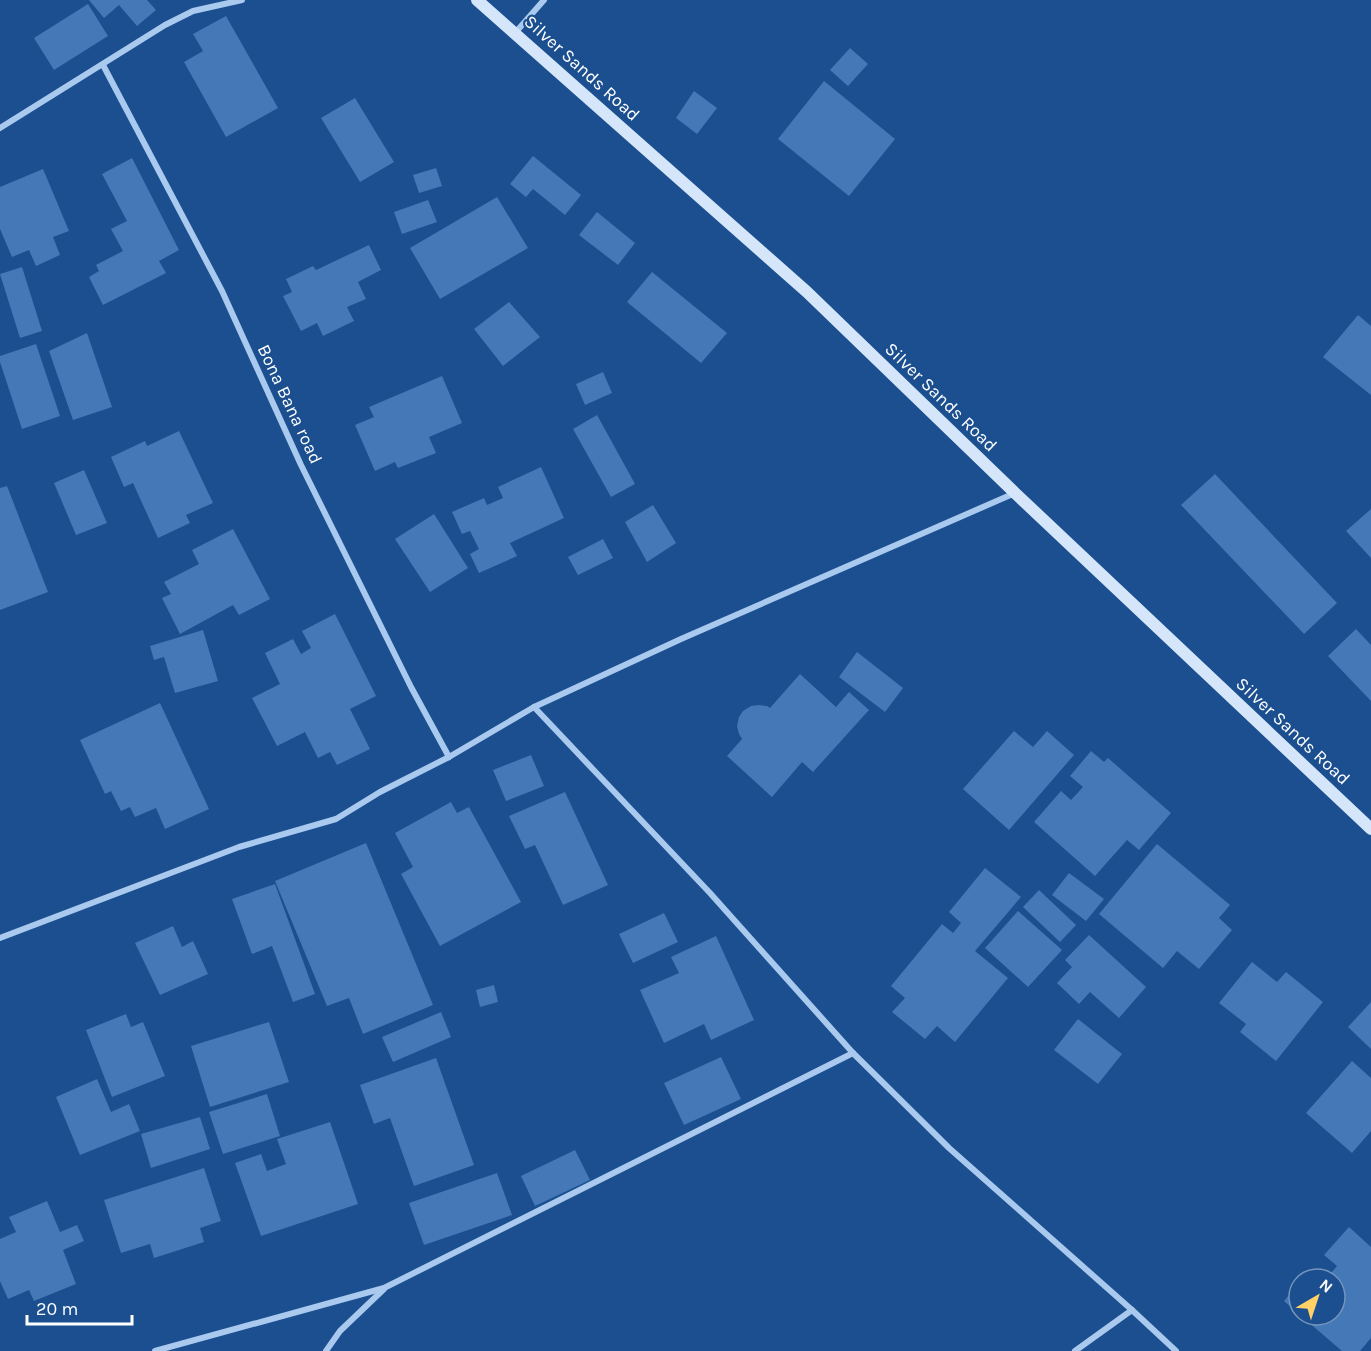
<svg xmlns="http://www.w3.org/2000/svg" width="1371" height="1351" font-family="Karla,sans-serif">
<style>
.building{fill:#4478b7}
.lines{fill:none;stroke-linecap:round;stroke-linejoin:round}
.street{stroke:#a9c9ee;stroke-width:6}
.secondary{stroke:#d6e6fa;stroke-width:12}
.labels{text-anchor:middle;stroke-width:4.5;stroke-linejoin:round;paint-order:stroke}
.street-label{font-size:18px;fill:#fff;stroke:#1b4f8f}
</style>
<rect width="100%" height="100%" fill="#1b4f8f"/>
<g class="building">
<path d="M89 0H147L156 10 137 26 119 5 104 18Z"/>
<path d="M88 4 108 36 54 70 34 38Z"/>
<path d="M226 16 278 108 226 137 184 62 203 51 193 34Z"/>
<path d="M850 48 868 64 848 86 830 70Z"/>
<path d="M824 81 895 139 849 196 778 139Z"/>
<path d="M694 91 717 108 697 134 676 118Z"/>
<path d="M355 98 394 162 360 182 321 118Z"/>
<path d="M533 156 581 195 565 215 533 189 526 197 510 184Z"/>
<path d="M132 158 179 250 159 261 166 273 103 305 89 277 99 271 96 265 123 251 111 229 127 221 102 174Z"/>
<path d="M436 168 442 186 419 193 413 175Z"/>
<path d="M43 169 69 231 53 237 60 255 36 266 29 250 12 257 0 229V187Z"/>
<path d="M497 197 528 248 440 299 410 248Z"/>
<path d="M428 200 437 222 402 234 394 212Z"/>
<path d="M597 212 635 243 618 265 579 235Z"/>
<path d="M369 245 381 270 358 282 366 299 347 307 354 321 323 336 317 323 301 331 283 296 292 292 286 279 313 266 316 270Z"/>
<path d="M22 267 42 331 20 338 0 274Z"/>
<path d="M652 272 727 333 701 363 627 302Z"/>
<path d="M509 302 540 337 503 366 474 329Z"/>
<path d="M1358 315 1371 326V395L1323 357Z"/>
<path d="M87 333 112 407 73 420 49 351Z"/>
<path d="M36 344 60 416 22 429 0 362V356Z"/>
<path d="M603 372 612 393 585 405 576 384Z"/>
<path d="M442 376 462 423 429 437 436 453 398 468 395 462 375 471 355 425 374 417 369 407Z"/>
<path d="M597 415 635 484 611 497 573 429Z"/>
<path d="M179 431 213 503 186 515 190 523 158 538 133 483 124 487 111 457 145 441 147 446Z"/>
<path d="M541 467 564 518 510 543 517 556 479 573 470 554 479 549 470 531 462 534 452 512 484 498 487 505 503 498 498 487Z"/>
<path d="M84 470 107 523 76 535 54 483Z"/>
<path d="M1215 474 1337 603 1304 634 1181 505Z"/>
<path d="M7 486 48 592 0 610V488Z"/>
<path d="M653 505 676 543 647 562 625 522Z"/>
<path d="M1371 509V558L1346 531Z"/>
<path d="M434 514 468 568 430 592 395 539Z"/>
<path d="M233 529 270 599 239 615 233 605 180 634 162 598 171 594 164 582 199 564 192 550Z"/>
<path d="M603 539 613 558 578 575 568 557Z"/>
<path d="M335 614 376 696 350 709 370 749 337 765 330 752 318 758 305 732 277 746 252 698 280 684 265 653 293 639 301 654 311 648 302 631Z"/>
<path d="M1356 629 1371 645V701L1328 656Z"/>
<path d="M203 630 218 681 175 693 164 657 154 660 150 646Z"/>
<path d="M857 652 903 688 885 712 839 677Z"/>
<path d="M800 674 836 707 849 692 869 710 813 772 802 762 772 797 727 756 742 739 739 734 737 726 739 717 743 711 751 706 759 705 767 706 770 708Z"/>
<path d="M160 703 209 809 165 829 156 808 135 817 130 807 121 811 111 791 105 794 80 740Z"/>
<path d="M1014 731 1033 747 1047 731 1074 755 1009 830 963 789Z"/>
<path d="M1091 751 1104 762 1108 758 1171 813 1139 850 1127 840 1095 876 1034 822 1061 791 1071 800 1083 787 1070 776Z"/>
<path d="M531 755 544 786 506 801 493 770Z"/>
<path d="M565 792 608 885 563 905 535 845 525 849 509 816Z"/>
<path d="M451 802 457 813 469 807 521 902 440 946 401 874 413 867 395 833Z"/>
<path d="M366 843 433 1005 363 1034 349 998 327 1006 275 881Z"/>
<path d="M1157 844 1230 905 1219 918 1232 930 1199 969 1177 951 1163 968 1099 914Z"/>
<path d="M985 868 1021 897 975 951 1008 978 955 1042 937 1026 925 1039 892 1012 905 998 891 986 942 924 953 933 961 923 949 912Z"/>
<path d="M1069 873 1104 899 1086 921 1052 895Z"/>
<path d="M275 884 315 994 293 1002 272 946 252 954 232 899Z"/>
<path d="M1039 890 1076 925 1060 942 1023 907Z"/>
<path d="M1018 911 1062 950 1028 987 985 948Z"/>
<path d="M664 913 678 942 633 963 619 934Z"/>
<path d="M173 926 182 947 193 941 208 974 160 995 135 943Z"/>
<path d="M1089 935 1146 987 1119 1018 1090 992 1079 1004 1057 983 1072 967 1065 960Z"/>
<path d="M716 936 754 1020 711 1040 704 1024 664 1043 640 990 679 973 671 957Z"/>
<path d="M1252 962 1277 982 1286 972 1323 1002 1276 1061 1240 1032 1246 1024 1219 1003Z"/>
<path d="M494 985 498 1002 480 1007 476 990Z"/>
<path d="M1371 1002V1049L1348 1027Z"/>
<path d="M441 1012 451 1037 393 1062 382 1037Z"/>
<path d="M126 1014 131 1027 143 1022 165 1076 112 1097 86 1030Z"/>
<path d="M1078 1019 1122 1054 1098 1084 1054 1050Z"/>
<path d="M269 1022 289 1082 210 1107 191 1046Z"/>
<path d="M721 1057 741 1099 684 1125 664 1083Z"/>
<path d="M436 1058 474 1165 414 1186 390 1118 374 1124 360 1085Z"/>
<path d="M1352 1061 1371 1078V1131L1352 1153 1306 1113Z"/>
<path d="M97 1079 111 1112 129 1104 140 1131 80 1155 56 1097Z"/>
<path d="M267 1094 280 1136 223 1154 209 1112Z"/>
<path d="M200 1117 210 1149 151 1168 141 1134Z"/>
<path d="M330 1122 358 1204 261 1236 235 1163 261 1154 267 1171 286 1164 277 1139Z"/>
<path d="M575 1150 590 1180 535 1206 521 1176Z"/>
<path d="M204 1168 221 1221 200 1228 204 1242 154 1258 150 1244 121 1253 104 1200Z"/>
<path d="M497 1173 512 1215 424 1245 409 1203Z"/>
<path d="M47 1201 60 1232 77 1225 84 1241 63 1250 76 1284 34 1301 29 1290 8 1299 0 1281V1239L16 1232 9 1217Z"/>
<path d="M1349 1227 1371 1247V1338L1360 1351H1342L1300 1315H1335V1279H1326L1337 1266 1324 1255Z"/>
<path d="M1299 1283V1314L1284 1301Z"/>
</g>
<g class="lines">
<g class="street">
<path d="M515 33 544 0"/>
<path d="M103 65 222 291 301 465 411 687 449 757"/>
<path d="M0 128 165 25 193 11 242 0"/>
<path d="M534 707 710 893 853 1053 949 1148 1132 1310 1176 1351"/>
<path d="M0 938 239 847 336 819 380 792 449 757 534 707 681 639 1015 493"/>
<path d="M155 1351 384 1288 853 1053"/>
<path d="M326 1351 340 1331 384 1289"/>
<path d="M1075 1351 1132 1310"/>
</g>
<path class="secondary" d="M477 0 807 292 1015 493 1371 829"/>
</g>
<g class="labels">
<g class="street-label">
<text transform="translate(582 68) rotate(42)" y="6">Silver Sands Road</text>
<text transform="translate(941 397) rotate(44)" y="6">Silver Sands Road</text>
<text transform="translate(290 404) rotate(65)" y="6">Bona Bana road</text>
<text transform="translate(1293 731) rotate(43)" y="6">Silver Sands Road</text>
</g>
</g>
<g transform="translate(1317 1297) rotate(39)"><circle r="28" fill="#1b4f8f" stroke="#7695bc" stroke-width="1.5"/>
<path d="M0-4.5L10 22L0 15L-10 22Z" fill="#ffd166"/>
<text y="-9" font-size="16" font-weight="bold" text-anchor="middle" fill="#ffffff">N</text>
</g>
<path d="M27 1315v9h105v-9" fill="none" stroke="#ffffff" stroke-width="3"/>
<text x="36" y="1315" font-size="18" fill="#ffffff" stroke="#1b4f8f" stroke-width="4.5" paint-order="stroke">20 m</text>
</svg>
